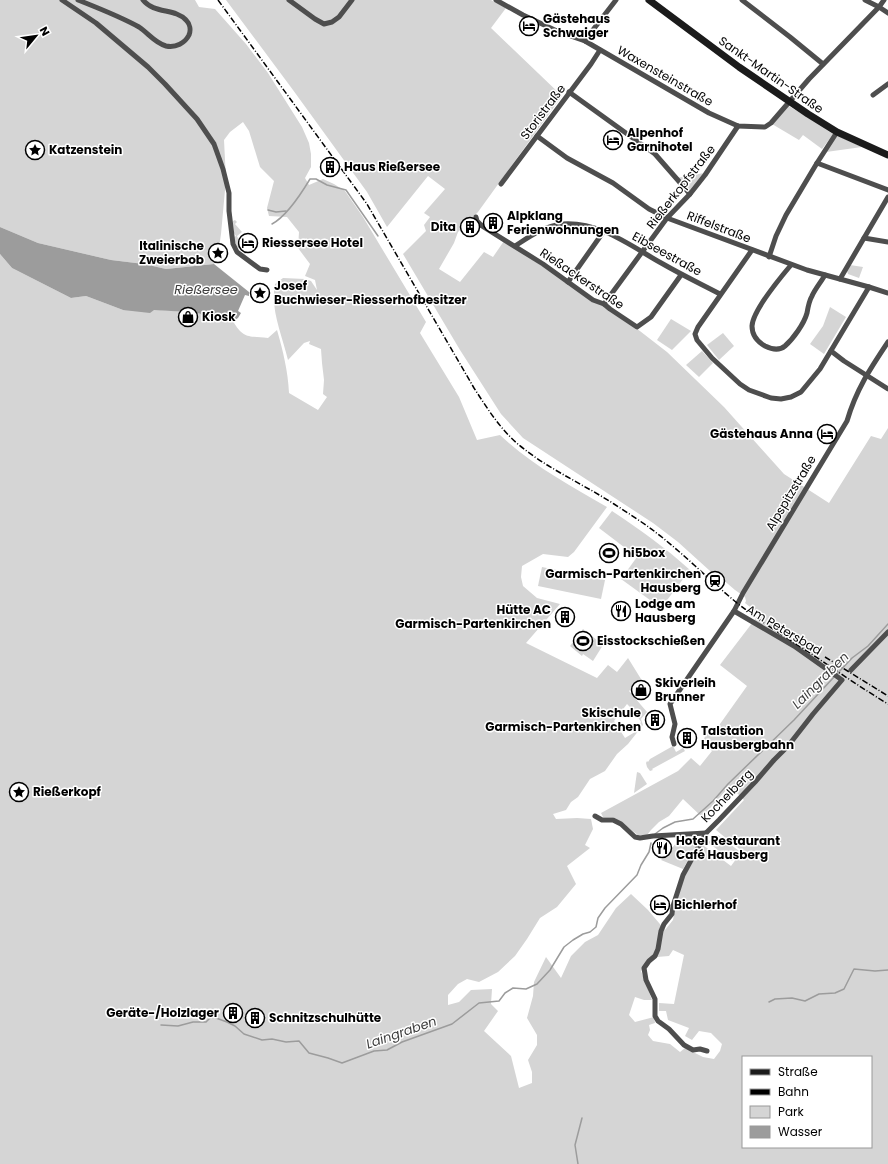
<svg xmlns="http://www.w3.org/2000/svg" width="888" height="1164" font-family="Poppins,sans-serif">
<style>
.green{fill:#d5d5d5;fill-rule:evenodd}
.water{fill:#9c9c9c}
.lines{fill:none;stroke-linecap:round;stroke-linejoin:round}
.stream{stroke:#9c9c9c;stroke-width:1.5}
.street{stroke:#4e4e4e;stroke-width:5}
.secondary{stroke:#1b1b1b;stroke-width:7}
.rail{stroke:#000;stroke-width:1.5;stroke-dasharray:6 2 1 2;stroke-linecap:butt}
.labels{text-anchor:middle;stroke-width:3;stroke-linejoin:round;paint-order:stroke}
.poi-label{font-size:12px;font-weight:bold;fill:#000;stroke:#fff;text-anchor:start}
.street-label{font-size:12px;fill:#000;stroke:#fff}
.water-label{font-size:13px;font-style:italic;fill:#3d3d3d;stroke:#fff}
</style>
<rect width="100%" height="100%" fill="#fff"/>
<g class="green">
<path d="M0 0H195L199 7 215 9 246 44 268 73 302 127 309 143 311 154V167L305 178 309 185 323 179 334 184 345 191 363 217 426 322 420 333 459 397 477 440 500 435C532 465 569 485 607 507L574 552 568 557 543 554 522 566 521 577 523 586 537 598 560 604 526 643 597 678 608 665 617 672 628 658 641 679 629 691 647 712 641 719 643 725 628 744 617 754 605 771 590 779 578 797 571 802 566 810 553 814 556 819 577 818 591 819 593 829 585 845 590 848 567 866 576 884 557 907 540 918 527 939 515 956 498 972 479 982 467 979 458 984 448 995V1005L459 1002 471 990 492 989 491 1004 498 1011 484 1031 511 1056 519 1088 532 1083V1072L528 1060 537 1045V1035L527 1018 533 996 534 982 546 957 561 978 571 956 585 942 598 935 616 908 631 894 648 910 665 930 673 920 676 904 684 877 703 845 731 866 742 851 716 830 744 800 730 786 702 817 683 799 669 816 659 822 651 830 647 835H638L613 817H603L601 813 678 771 691 758 700 766 712 751 703 741 709 728 715 731 747 686 720 665 759 614 745 603 746 601 745 597 735 590 721 578 720 580 678 542 653 523 523 438 501 414 460 350 403 254 426 231 424 225 430 217 424 213 445 189 428 176 387 227 367 192 293 90 226 0H491L506 8 491 28 562 96 478 212 458 232 454 243 439 269 460 282 484 252 493 257 504 241 636 328 667 352 724 407 784 474 829 503 871 436 881 439 888 428V1164H0V254L12 268 71 298 86 296 123 310H160L188 312V311L201 314V315L233 321C243 339 249 336 268 338L277 330C283 351 288 371 289 393L318 410 327 397 323 394 324 380 322 363 321 349 309 344 310 341 304 343 288 360C282 335 270 309 275 284L283 278 305 279 311 281 317 290 315 280 305 276 310 264 298 248 299 232 287 217 269 216 267 208 274 181 260 167 249 131 243 122 230 132 224 140 226 179 221 234 219 248 216 253 217 256 214 264 166 269 144 264 111 260 38 243 0 227ZM627 704 634 711 641 722 635 732 625 738 614 721ZM673 950 684 955 674 1004 659 1003V1011H666L668 1020 689 1028 685 1036 692 1040 699 1031 711 1033 722 1044 720 1051 714 1059 703 1057 685 1048 680 1052 670 1044 653 1041 648 1035 650 1030 649 1025 655 1023 654 1017 635 1022 629 1015 635 997 644 1000H652L641 971 657 957 669 956ZM743 1057H871V1147H743Z"/>
<path d="M787 105 834 133 822 149 803 135 799 140 772 124Z"/>
<path d="M836 135 862 147 826 152Z"/>
<path d="M704 173 690 194 677 178Z"/>
<path d="M235 220 237 222 235 224 242 232 237 236 239 240 237 243 246 253 245 254 236 246 234 237 236 236 234 233 233 221Z"/>
<path d="M850 265 863 267 859 278 848 274 847 271Z"/>
<path d="M830 307 846 317 824 354 810 344 823 326Z"/>
<path d="M671 319 691 331 672 350 657 340Z"/>
<path d="M723 333 734 346 719 360 707 345Z"/>
<path d="M702 351 713 363 699 377 686 365Z"/>
<path d="M612 511C639 529 666 548 690 570L661 608 621 579 637 557 599 528Z"/>
<path d="M542 567 605 580 601 599 538 586Z"/>
<path d="M583 629 603 645 593 661 583 654 582 656 570 646Z"/>
<path d="M673 746 676 752 683 748 685 751 652 769 653 770 650 771 647 767 646 763 647 761 648 762 650 759Z"/>
<path d="M637 772 640 773 647 784 634 793Z"/>
<path d="M718 835 739 851 732 861 705 840V838L712 843Z"/>
<path d="M681 838H701L683 869 661 860Z"/>
</g>
<path class="water" d="M0 227 38 243 111 260 144 264 166 269 214 264 249 292V296L245 295 238 311 241 313 238 318 233 321 201 315V314L189 311 188 312 154 310 150 313 123 310 86 296 71 298 12 268 0 254Z"/>
<g class="lines">
<g class="stream">
<path d="M268 210 276 212 286 211"/>
<path d="M272 224C287 216 301 194 310 179H316L327 185 346 190 378 236"/>
<path d="M837 674 852 658 868 646 888 624"/>
<path d="M655 834 663 828 675 822 693 819 713 801 728 784 794 720 834 677"/>
<path d="M769 1002 775 999 792 998 805 1001 819 994 835 993 844 989 854 969 875 971 888 970"/>
<path d="M161 1025 178 1026 193 1022H206L211 1017 216 1018 227 1022 235 1026 244 1034 262 1040 272 1039 286 1042 299 1041 309 1053 328 1058 342 1063 374 1051 387 1050 402 1042 452 1024 479 1003 499 1001 505 993 513 988 526 989 537 984 550 970 564 947 573 940 583 934 590 932 596 927 598 918 605 908 637 875 641 865 649 852 651 843"/>
<path d="M578 1164 575 1145 582 1118"/>
</g>
<g class="street">
<path d="M62 0 96 23 148 67 165 84 197 119 214 144 223 169 229 193V211L233 244 237 252 260 269 267 270"/>
<path d="M78 0C98 8 119 16 139 27 148 33 155 43 166 46 176 48 185 43 189 35 191 30 190 24 186 20 175 8 154 14 143 0"/>
<path d="M289 0 315 19 324 24 332 22 339 17 352 0"/>
<path d="M496 0 523 15 559 32 585 41 709 113 738 126 765 127 771 123 809 79 879 7 884 0"/>
<path d="M742 0 790 37 823 64"/>
<path d="M865 0 879 7 888 13"/>
<path d="M585 41 589 35 616 0"/>
<path d="M569 92 655 154 690 194"/>
<path d="M873 95 888 84"/>
<path d="M537 136 567 158 613 183 649 209 667 218 807 270 869 287 888 293"/>
<path d="M817 163 888 190"/>
<path d="M501 184 591 64 600 50"/>
<path d="M476 217 477 221 482 226 543 264 593 300 604 304 610 309 637 327 651 317 681 275"/>
<path d="M864 238 888 242"/>
<path d="M515 246C529 237 544 226 562 224 600 221 632 247 663 264 682 275 701 284 720 294"/>
<path d="M752 250 698 327 695 334 697 340 712 358 740 384 749 390 771 398 781 399 791 397 801 392 820 369 869 287"/>
<path d="M769 257 776 236 786 215 817 163 837 132"/>
<path d="M791 265C780 278 753 310 752 326 752 335 758 342 765 346 771 349 779 351 785 346 793 339 804 324 807 313 808 307 809 301 812 296 815 289 821 282 825 275"/>
<path d="M840 279 888 197"/>
<path d="M568 282 604 231"/>
<path d="M604 304 667 218 690 194 705 175 738 126"/>
<path d="M831 351 844 361 888 389"/>
<path d="M851 670 888 632"/>
<path d="M674 744 672 737 675 724 670 704 734 611 743 593 847 421C856 390 870 369 888 342"/>
<path d="M595 816 602 820H613L621 824 635 837 640 838 653 836 706 833"/>
<path d="M707 1051 700 1049 693 1050 684 1045 669 1029 658 1021 655 1016V999L646 980 644 968 649 961 655 956 658 949 661 931 664 924 672 914 673 906 683 875 706 833 719 820 755 782 774 760 788 746 813 714 842 680 794 646 734 611"/>
</g>
<path class="secondary" d="M649 0 739 67 808 114 837 132 888 155"/>
<g class="rail">
<path d="M218 0 367 204 474 388C487 408 500 429 519 445 548 469 583 484 614 504 628 513 642 522 654 531 683 553 709 580 737 603 759 620 783 636 807 651 834 669 860 687 888 704"/>
<path d="M825 657 888 696"/>
</g>
</g>
<defs>
<symbol id="hotel-ring" viewBox="-11 -11 22 22"><circle r="9.5" fill="#fff" stroke="#000" stroke-width="1.5"/><path d="M-6-4.5h1.5V1H6V5H4.5V3h-9V5H-6ZM-4 0a1.8 1.8 0 1 1 3.6 0ZM.5 0V-2.5h3Q6-2.5 6 0Z" fill="#000"/></symbol>
<symbol id="sight-ring" viewBox="-11 -11 22 22"><circle r="9.5" fill="#fff" stroke="#000" stroke-width="1.5"/><path d="M0-6L1.8-2.2L6-1.7L2.9 1.2L3.7 5.4L0 3.3L-3.7 5.4L-2.9 1.2L-6-1.7L-1.8-2.2Z" fill="#000"/></symbol>
<symbol id="building-ring" viewBox="-11 -11 22 22"><circle r="9.5" fill="#fff" stroke="#000" stroke-width="1.5"/><path d="M-4-6H4V6H1V3H-1V6H-4ZM-2.5-4.3h1.7v1.8h-1.7ZM.8-4.3h1.7v1.8H.8ZM-2.5-1h1.7V.8h-1.7ZM.8-1h1.7V.8H.8Z" fill="#000"/></symbol>
<symbol id="shop-ring" viewBox="-11 -11 22 22"><circle r="9.5" fill="#fff" stroke="#000" stroke-width="1.5"/><path d="M-5-2.5h2.3a2.7 3.5 0 0 1 5.4 0H5L5.5 6h-11ZM-1.5-2.5h3a1.5 2.3 0 0 0-3 0Z" fill="#000"/></symbol>
<symbol id="stadium-ring" viewBox="-11 -11 22 22"><circle r="9.5" fill="#fff" stroke="#000" stroke-width="1.5"/><path d="M0-5a6.5 5 0 1 0 0 10a6.5 5 0 1 0 0-10ZM-3.5-1.8h7v3.6h-7Z" fill="#000"/></symbol>
<symbol id="station-ring" viewBox="-11 -11 22 22"><circle r="9.5" fill="#fff" stroke="#000" stroke-width="1.5"/><path d="M-3-6H3Q5-6 5-4V2Q5 4 3 4L4.5 6H3L1.5 4h-3L-3 6H-4.5L-3 4Q-5 4-5 2V-4Q-5-6-3-6ZM-3.5-4v3h7v-3ZM-3.5 1v1.5H-2V1ZM2 1v1.5H3.5V1Z" fill="#000"/></symbol>
<symbol id="restaurant-ring" viewBox="-11 -11 22 22"><circle r="9.5" fill="#fff" stroke="#000" stroke-width="1.5"/><path d="M-5-6h1v4h1v-4h1v4h1v-4h1v5L-1.5 .5V6h-2V.5L-5-1ZM5-6V6H3V1.5H1.5Q1.5-4 5-6Z" fill="#000"/></symbol>
</defs>
<g fill-rule="evenodd">
<use href="#hotel-ring" x="518" y="15" width="22" height="22"/>
<use href="#hotel-ring" x="602" y="129" width="22" height="22"/>
<use href="#sight-ring" x="24" y="139" width="22" height="22"/>
<use href="#building-ring" x="319" y="156" width="22" height="22"/>
<use href="#building-ring" x="482" y="212" width="22" height="22"/>
<use href="#building-ring" x="459" y="216" width="22" height="22"/>
<use href="#hotel-ring" x="237" y="232" width="22" height="22"/>
<use href="#sight-ring" x="207" y="242" width="22" height="22"/>
<use href="#sight-ring" x="249" y="282" width="22" height="22"/>
<use href="#shop-ring" x="177" y="306" width="22" height="22"/>
<use href="#hotel-ring" x="816" y="423" width="22" height="22"/>
<use href="#stadium-ring" x="598" y="542" width="22" height="22"/>
<use href="#station-ring" x="704" y="570" width="22" height="22"/>
<use href="#restaurant-ring" x="610" y="600" width="22" height="22"/>
<use href="#building-ring" x="554" y="606" width="22" height="22"/>
<use href="#stadium-ring" x="572" y="630" width="22" height="22"/>
<use href="#shop-ring" x="630" y="679" width="22" height="22"/>
<use href="#building-ring" x="644" y="709" width="22" height="22"/>
<use href="#building-ring" x="676" y="727" width="22" height="22"/>
<use href="#sight-ring" x="8" y="781" width="22" height="22"/>
<use href="#restaurant-ring" x="651" y="837" width="22" height="22"/>
<use href="#hotel-ring" x="649" y="894" width="22" height="22"/>
<use href="#building-ring" x="222" y="1002" width="22" height="22"/>
<use href="#building-ring" x="244" y="1007" width="22" height="22"/>
</g>
<g class="labels">
<g class="poi-label">
<text x="543" y="23">Gästehaus<tspan x="543" dy="14">Schwaiger</tspan></text>
<text x="627" y="137">Alpenhof<tspan x="627" dy="14">Garnihotel</tspan></text>
<text x="49" y="154">Katzenstein</text>
<text x="344" y="171">Haus Rießersee</text>
<text x="507" y="220">Alpklang<tspan x="507" dy="14">Ferienwohnungen</tspan></text>
<text x="456" y="231" text-anchor="end">Dita</text>
<text x="262" y="247">Riessersee Hotel</text>
<text x="204" y="250" text-anchor="end">Italinische<tspan x="204" dy="14">Zweierbob</tspan></text>
<text x="274" y="290">Josef<tspan x="274" dy="14">Buchwieser-Riesserhofbesitzer</tspan></text>
<text x="202" y="321">Kiosk</text>
<text x="813" y="438" text-anchor="end">Gästehaus Anna</text>
<text x="623" y="557">hi5box</text>
<text x="701" y="578" text-anchor="end">Garmisch-Partenkirchen<tspan x="701" dy="14">Hausberg</tspan></text>
<text x="635" y="608">Lodge am<tspan x="635" dy="14">Hausberg</tspan></text>
<text x="551" y="614" text-anchor="end">Hütte AC<tspan x="551" dy="14">Garmisch-Partenkirchen</tspan></text>
<text x="597" y="645">Eisstockschießen</text>
<text x="655" y="687">Skiverleih<tspan x="655" dy="14">Brunner</tspan></text>
<text x="641" y="717" text-anchor="end">Skischule<tspan x="641" dy="14">Garmisch-Partenkirchen</tspan></text>
<text x="701" y="735">Talstation<tspan x="701" dy="14">Hausbergbahn</tspan></text>
<text x="33" y="796">Rießerkopf</text>
<text x="676" y="845">Hotel Restaurant<tspan x="676" dy="14">Café Hausberg</tspan></text>
<text x="674" y="909">Bichlerhof</text>
<text x="219" y="1017" text-anchor="end">Geräte-/Holzlager</text>
<text x="269" y="1022">Schnitzschulhütte</text>
</g>
<g class="street-label">
<text transform="translate(771 75) rotate(35)" y="4">Sankt-Martin-Straße</text>
<text transform="translate(665 76) rotate(30)" y="4">Waxensteinstraße</text>
<text transform="translate(543 112) rotate(-53)" y="4">Storistraße</text>
<text transform="translate(681 187) rotate(-52)" y="4">Rießerkopfstraße</text>
<text transform="translate(719 227) rotate(21)" y="4">Riffelstraße</text>
<text transform="translate(667 254) rotate(29)" y="4">Eibseestraße</text>
<text transform="translate(582 279) rotate(34)" y="4">Rießackerstraße</text>
<text transform="translate(791 493) rotate(-59)" y="4">Alpspitzstraße</text>
<text transform="translate(784 630) rotate(31)" y="4">Am Petersbad</text>
<text transform="translate(727 796) rotate(-46)" y="4">Kochelberg</text>
</g>
<g class="water-label">
<text x="206" y="294">Rießersee</text>
<text transform="translate(820 680) rotate(-45)" y="5">Laingraben</text>
<text transform="translate(401 1032) rotate(-19)" y="5">Laingraben</text>
</g>
</g>
<rect x="742" y="1056" width="130" height="92" fill="#ffffff" stroke="#999999"/>
<rect x="750" y="1069" width="20" height="6" fill="#1b1b1b" stroke="#999999"/>
<text x="778" y="1076" font-size="12" fill="#000000">Straße</text>
<rect x="750" y="1089" width="20" height="6" fill="#000000" stroke="#999999"/>
<text x="778" y="1096" font-size="12" fill="#000000">Bahn</text>
<rect x="750" y="1106" width="20" height="12" fill="#d5d5d5" stroke="#999999"/>
<text x="778" y="1116" font-size="12" fill="#000000">Park</text>
<rect x="750" y="1126" width="20" height="12" fill="#9c9c9c" stroke="#999999"/>
<text x="778" y="1136" font-size="12" fill="#000000">Wasser</text>
<g transform="translate(36 36) rotate(61)" stroke="#ffffff" stroke-width="3" paint-order="stroke">
<path d="M0-3L7 15L0 10L-7 15Z" fill="#000000"/>
<text y="-6" font-size="11" font-weight="bold" text-anchor="middle" fill="#000000">N</text>
</g>
</svg>
